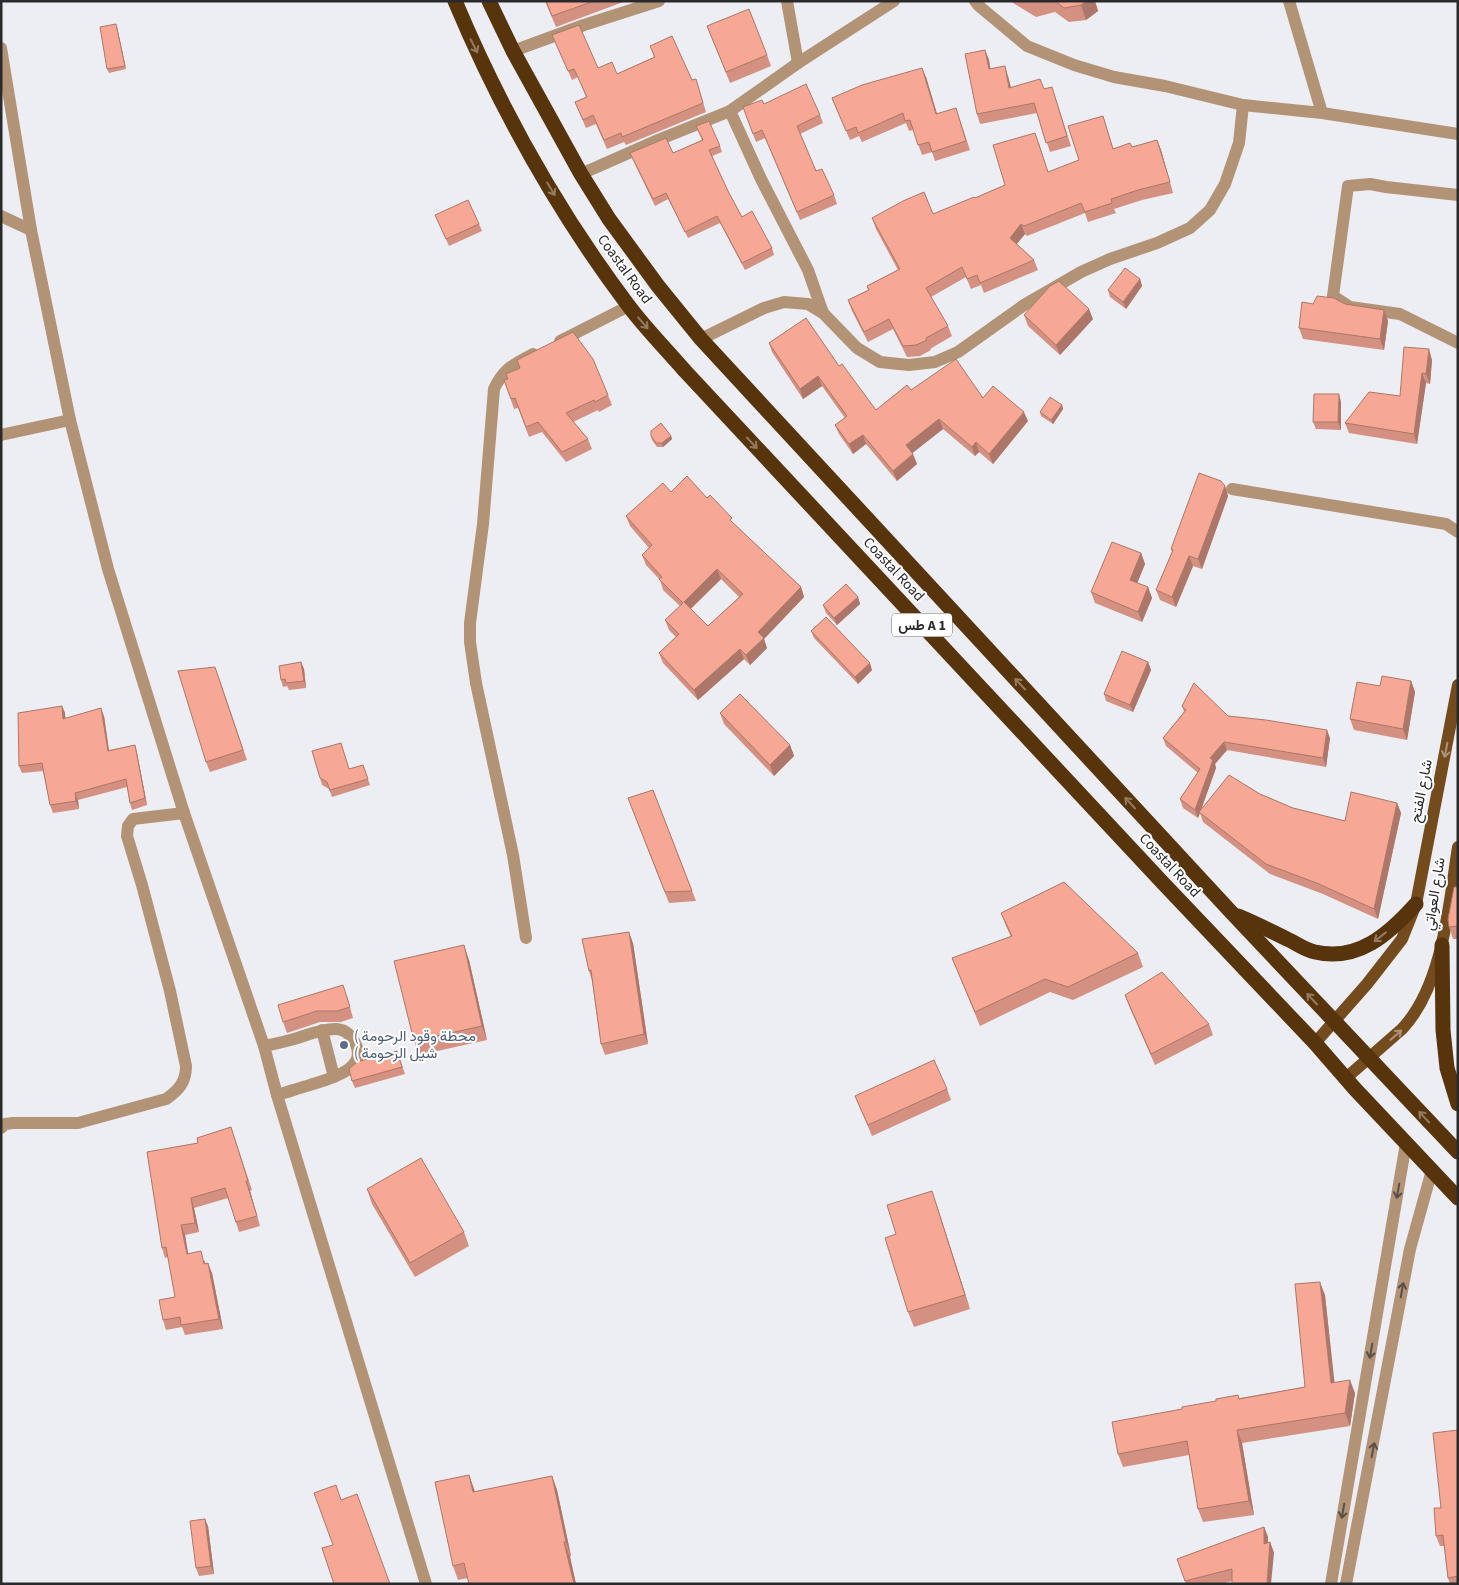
<svg xmlns="http://www.w3.org/2000/svg" width="1459" height="1585" font-family="'Source Sans 3',Vazirmatn,sans-serif">
<style>
.lines{fill:none;stroke-linecap:round;stroke-linejoin:round}
.minor{stroke:#b29376;stroke-width:12}
.major{stroke:#744b1d;stroke-width:12}
.highway{stroke:#57340c;stroke-width:15}
.wall{fill:#d49080;fill-rule:evenodd}
.shaded-wall{fill:#ac7668}
.building{fill:#f6a895;stroke:#ac7668;fill-rule:evenodd}
.oneway{stroke:#927b61}
.oneway2{stroke:#ac9377}
.oneway3{stroke:#5a4f47}
.service-dot{fill:#5c6f8a;stroke:#fff;stroke-width:2}
.labels{text-anchor:middle;stroke-width:4;stroke-linejoin:round;paint-order:stroke}
.shield{fill:#fff;stroke:#6a6a6c;stroke-width:1}
.shield-label{font-size:14px;font-weight:bold;fill:#2a2a2d}
.street-label{font-size:15px;fill:#2a2a2d;stroke:#fff}
.service-label{font-size:15px;fill:#4e5e75;stroke:#fff;text-anchor:start}
</style>
<rect width="100%" height="100%" fill="#ededf4"/>
<g class="lines">
<g class="minor">
<path d="M787 1 798 63"/>
<path d="M975 1 979 6 1027 46 1074 65 1114 77 1165 86 1243 105 1322 113 1458 134"/>
<path d="M1289 1 1322 113"/>
<path d="M1 48 31 230 70 420 108 569 184 813 264 1046 277 1095 426 1584"/>
<path d="M513 51 584 25 659 1"/>
<path d="M730 111 761 179 808 270 823 313"/>
<path d="M581 174 658 140 730 111 798 63 894 1"/>
<path d="M1458 195 1386 187 1370 184 1348 186 1333 296 1350 307 1400 314 1458 343"/>
<path d="M1 216 31 230"/>
<path d="M701 339 764 308 784 302 808 304 823 313 857 348 880 362 909 365 935 362 958 352 1024 305 1081 272 1110 259 1157 243 1190 228 1210 210 1225 184 1239 143 1243 105"/>
<path d="M560 341 629 306"/>
<path d="M1 435 70 420"/>
<path d="M1232 489 1446 524 1458 532"/>
<path d="M526 938 513 855 476 683 470 642V623L483 524 494 389C504 368 513 365 533 354"/>
<path d="M322 1030 334 1077"/>
<path d="M264 1046C274 1044 284 1042 294 1039 307 1035 321 1029 335 1029 344 1029 350 1034 354 1041 371 1069 329 1079 310 1085 299 1088 288 1092 277 1095"/>
<path d="M1 1128 5 1124 13 1123H78L166 1099C179 1090 186 1082 186 1066L170 991 142 885 127 836 128 826 133 819 184 813"/>
<path d="M1331 1584 1406 1143"/>
<path d="M1346 1584 1410 1249 1432 1170"/>
</g>
<g class="major">
<path d="M1315 1043 1367 984 1402 939 1416 904 1458 685"/>
<path d="M1346 1078 1402 1029C1443 986 1449 904 1458 847"/>
</g>
<g class="highway">
<path d="M455 1C500 108 558 212 628 305 645 328 666 349 685 371L1162 882 1315 1043 1355 1089 1458 1198"/>
<path d="M489 1 513 51 581 174 609 219 658 286 701 339 1231 912 1458 1152"/>
<path d="M1238 916C1255 923 1271 931 1287 939 1296 943 1305 950 1315 952 1358 962 1389 934 1416 904"/>
<path d="M1442 945 1443 1030 1447 1068 1458 1104"/>
</g>
</g>
<g class="wall">
<path d="M545 1H626L556 27Z"/>
<path d="M1010 1H1095L1098 11 1086 20 1069 22 1055 12 1036 17Z"/>
<path d="M116 24 126 69 109 73 107 69Z"/>
<path d="M707 26 767 55 771 66 730 83Z"/>
<path d="M552 35 598 68 617 74 654 57 650 46 692 80 696 79 706 112 626 145 624 142 607 149 596 124 586 128 575 102 586 97 578 77 572 80Z"/>
<path d="M985 50 989 60 990 69 1008 76 1011 87 1044 89 1055 96 1071 146 1050 152 1037 113 980 124 977 114Z"/>
<path d="M926 77 937 114 956 108 970 150 935 161 932 152 922 155 913 130 909 131 906 123 862 142 859 136 850 140 832 98Z"/>
<path d="M764 104 820 115 823 123 800 134 816 171 834 195 837 204 800 220 765 138 756 142 743 107Z"/>
<path d="M1103 116 1113 148 1132 147 1157 140 1161 150 1173 193 1142 200 1114 209 1116 213 1088 222 1085 213 1027 236 1025 234 1017 244 1034 260 1038 270 984 293 981 285 971 289 966 277 931 297 948 326 952 336 930 349 931 350 920 356 907 357 893 329 868 342 852 311 848 300 868 290 867 286 898 270 876 229 872 218 933 214 975 198 1005 185 1039 143 1048 172 1079 160Z"/>
<path d="M696 126 720 146 722 152 712 156 728 191 742 217 772 248 774 255 745 270 720 223 688 238 668 199 655 206 633 160 630 153H673L702 140Z"/>
<path d="M435 215 479 224 482 231 449 246Z"/>
<path d="M1140 279 1142 286 1126 309 1110 297 1108 290Z"/>
<path d="M1345 304 1384 310 1388 321 1384 350 1303 339 1299 328Z"/>
<path d="M1024 315 1093 319 1060 355 1028 326Z"/>
<path d="M769 343 839 366 876 410 911 390 983 398 1028 421 993 464 979 452 975 456 943 429 912 453 917 464 897 481 866 444 853 454 839 434 835 425 845 418 822 386 803 399 772 352Z"/>
<path d="M517 360 608 395 612 405 599 412 598 410 573 422 588 439 592 449 566 462 542 432 529 437 518 408 514 409 504 380 508 379 520 369Z"/>
<path d="M1432 360 1430 384 1426 383 1417 444 1349 433 1345 423 1400 396Z"/>
<path d="M1341 402V430L1316 429 1313 422Z"/>
<path d="M1062 405 1063 409 1053 424 1041 416 1040 412Z"/>
<path d="M651 436H671L672 439 663 447H657L652 440Z"/>
<path d="M1225 486 1228 496 1202 569 1193 566 1176 607 1160 600 1156 590 1172 552 1171 549Z"/>
<path d="M671 492 707 498 801 587 804 597 764 639 767 648 750 665 744 659 698 700 663 663 659 653 676 637 669 630 665 620 680 606 663 590 660 580 646 565 642 555 649 548 630 526 626 516ZM721 579 739 597 708 626 691 609Z"/>
<path d="M1141 553 1145 564 1137 583 1148 587 1152 598 1142 622 1095 603 1091 592Z"/>
<path d="M858 597 860 604 837 625 826 613 823 605Z"/>
<path d="M811 631 872 670 858 684 814 638Z"/>
<path d="M301 662 304 669 306 688 289 690 287 686 283 687 281 680Z"/>
<path d="M1148 662 1151 670 1133 712 1106 701 1104 694Z"/>
<path d="M219 678 247 760 210 772 206 762Z"/>
<path d="M1411 681 1415 692 1407 740 1354 730 1350 719 1380 686Z"/>
<path d="M62 706 65 713V719L104 716 109 750 135 745 137 753 147 805 132 810 130 803 127 787 78 800 79 809 53 813 50 805 43 771 22 773 19 766Z"/>
<path d="M1182 706 1330 738 1326 767 1227 750 1215 764 1216 768 1201 810 1260 794 1293 808 1345 821 1397 803 1401 813 1378 919 1323 894 1270 874 1203 822 1200 813 1198 818 1183 808 1180 799 1198 773 1166 746 1163 738 1184 712Z"/>
<path d="M720 713 790 745 794 756 774 776 724 724Z"/>
<path d="M363 765 370 785 332 797 329 789 322 785 320 778Z"/>
<path d="M653 790 696 901 669 903 632 809Z"/>
<path d="M1458 887V939H1453L1449 927Z"/>
<path d="M1001 913 1138 953 1143 967 1073 1000 1050 992 980 1026 952 958 1011 937 1006 926Z"/>
<path d="M633 943 648 1044 605 1055 601 1044 592 981 589 971Z"/>
<path d="M469 960 487 1040 419 1055 414 1041Z"/>
<path d="M1125 995 1209 1024 1213 1035 1155 1065 1129 1006Z"/>
<path d="M347 996 353 1018 341 1022H320L287 1033 283 1022Z"/>
<path d="M400 1059 405 1074 355 1088 352 1081Z"/>
<path d="M947 1089 951 1100 872 1136 855 1096Z"/>
<path d="M231 1127 252 1190 250 1191 260 1226 239 1232 228 1198 194 1208 199 1232 185 1235 188 1254 205 1261V1263L212 1273 223 1329 185 1335 182 1327 166 1330 163 1320 175 1297 168 1257 165 1258 162 1248 198 1143Z"/>
<path d="M367 1189 464 1232 469 1246 415 1277 372 1204Z"/>
<path d="M937 1206 970 1309 914 1327 908 1312 896 1234Z"/>
<path d="M1325 1295 1334 1383 1355 1393 1350 1426 1242 1443 1254 1515 1203 1522 1198 1509 1189 1455 1123 1467 1118 1454 1240 1398 1305 1387Z"/>
<path d="M1458 1430V1584H1450L1448 1578 1444 1546H1440L1436 1536 1441 1508Z"/>
<path d="M469 1475 475 1492 552 1476 557 1490 571 1556 570 1557 576 1584H469L468 1578 458 1580 453 1566Z"/>
<path d="M208 1526 214 1574 199 1576 196 1568Z"/>
<path d="M1264 1527 1268 1537V1542H1270L1274 1553 1232 1581 1221 1584H1186L1177 1559Z"/>
</g>
<g class="shaded-wall">
<path d="M1087 1H1095L1098 11 1086 20 1081 5Z"/>
<path d="M116 24 117 27 126 69 125 66Z"/>
<path d="M985 50 989 60 992 79 989 69Z"/>
<path d="M1005 66 1008 76 1013 97 1009 88Z"/>
<path d="M922 68 926 77 940 124 936 114Z"/>
<path d="M1157 140 1161 150 1173 193 1170 182Z"/>
<path d="M1021 224 1025 234 1013 248 1010 238Z"/>
<path d="M1140 279 1142 286 1126 309 1123 302Z"/>
<path d="M1089 309 1093 319 1060 355 1056 345Z"/>
<path d="M1384 310 1388 321 1384 350 1380 339Z"/>
<path d="M1429 349 1432 360 1430 384 1426 374Z"/>
<path d="M1422 373 1426 383 1417 444 1414 434Z"/>
<path d="M818 376 822 386 803 399 800 389Z"/>
<path d="M1339 394 1341 402V430L1338 422Z"/>
<path d="M1062 405 1063 409 1053 424 1051 420Z"/>
<path d="M1024 412 1028 421 993 464 989 454Z"/>
<path d="M939 419 943 429 910 455 906 445Z"/>
<path d="M863 435 866 444 853 454 849 444Z"/>
<path d="M671 436 672 439 663 447 662 443Z"/>
<path d="M976 442 979 452 975 456 972 447Z"/>
<path d="M913 454 917 464 897 481 893 471Z"/>
<path d="M1225 486 1228 496 1202 569 1198 559Z"/>
<path d="M1141 553 1145 564 1134 591 1130 580Z"/>
<path d="M1189 556 1193 566 1176 607 1172 597Z"/>
<path d="M717 569 721 579 687 612 684 602Z"/>
<path d="M801 587 804 597 764 639 767 648 750 665 746 655 758 632Z"/>
<path d="M1148 587 1152 598 1142 622 1138 612Z"/>
<path d="M858 597 860 604 837 625 834 618Z"/>
<path d="M740 649 744 659 698 700 694 690Z"/>
<path d="M301 662 304 669 306 688 304 681Z"/>
<path d="M1148 662 1151 670 1133 712 1130 705Z"/>
<path d="M870 663 872 670 858 684 855 677Z"/>
<path d="M1411 681 1415 692 1407 740 1403 729Z"/>
<path d="M62 706 65 713 66 727 63 719Z"/>
<path d="M101 708 104 716 110 758 108 751Z"/>
<path d="M1327 730 1330 738 1326 767 1323 758Z"/>
<path d="M1224 742 1227 750 1215 764 1216 768 1198 818 1195 810 1210 758Z"/>
<path d="M135 745 137 753 147 805 145 798Z"/>
<path d="M790 745 794 756 774 776 770 765Z"/>
<path d="M75 793 78 800 79 809 76 801Z"/>
<path d="M1397 803 1401 813 1378 919 1374 909Z"/>
<path d="M629 932 633 943 648 1044 644 1034Z"/>
<path d="M464 945 469 960 487 1040 482 1026Z"/>
<path d="M246 1181 250 1191 260 1226 257 1216Z"/>
<path d="M932 1191 937 1206 970 1309 965 1295Z"/>
<path d="M191 1198 194 1208 199 1232 195 1223Z"/>
<path d="M181 1225 185 1235 190 1264 187 1254Z"/>
<path d="M208 1263 212 1273 223 1329 219 1319Z"/>
<path d="M1320 1282 1325 1295 1336 1396 1331 1383Z"/>
<path d="M1350 1380 1355 1393 1350 1426 1345 1413Z"/>
<path d="M1237 1430 1242 1443 1254 1515 1249 1501Z"/>
<path d="M469 1475 474 1489 478 1507 473 1492Z"/>
<path d="M552 1476 557 1490 571 1556 566 1542Z"/>
<path d="M205 1519 208 1526 214 1574 211 1566Z"/>
<path d="M1264 1527 1268 1537V1554L1264 1544Z"/>
<path d="M564 1542 570 1557 576 1584H574Z"/>
<path d="M1270 1542 1274 1553 1271 1584H1267Z"/>
</g>
<g class="building">
<path d="M546 1H594L552 16Z"/>
<path d="M1055 1H1087L1081 5 1064 8Z"/>
<path d="M749 9 767 55 726 72 707 26Z"/>
<path d="M116 24 125 66 107 69 100 27Z"/>
<path d="M579 25 598 68 612 62 617 74 655 57 650 46 672 36 692 80 696 79 703 103 622 137 621 133 604 140 593 115 583 120 575 102 587 97 574 69 568 71 552 35Z"/>
<path d="M985 50 989 69 1005 66 1009 88 1040 79 1044 89 1052 87 1067 136 1046 143 1034 103 977 114 965 54Z"/>
<path d="M922 68 936 114 956 108 966 141 932 152 929 142 918 145 910 120 905 121 903 113 858 133 856 127 846 131 832 98 862 85Z"/>
<path d="M806 84 820 115 797 126 816 171 822 169 834 195 797 212 762 130 753 134 743 107 762 100 764 104Z"/>
<path d="M1103 116 1113 149 1130 143 1132 147 1157 140 1170 182 1138 190 1111 199 1112 203 1085 212 1081 203 1024 226 1021 224 1010 238 1034 260 980 283 977 275 967 279 962 267 926 288 948 326 926 338 927 340 916 345 903 346 889 319 864 332 848 300 869 290 867 286 900 269 872 218 903 201 924 192 933 214 974 197 975 198 1005 185 993 145 1035 133 1048 172 1079 160 1068 126Z"/>
<path d="M709 121 720 146 709 150 728 191 742 217 752 211 772 248 742 263 717 216 685 232 666 193 653 199 630 153 666 138 673 153 703 140 696 126Z"/>
<path d="M468 200 479 224 446 239 435 215Z"/>
<path d="M1125 268 1140 279 1123 302 1108 290Z"/>
<path d="M1059 281 1089 309 1056 345 1024 315 1050 286Z"/>
<path d="M1317 296 1334 298 1345 304 1384 310 1380 339 1299 328 1302 302 1313 304Z"/>
<path d="M806 318 839 366 842 364 876 410 907 385 911 390 956 359 983 398 993 386 1024 412 989 454 976 442 972 447 939 419 906 445 913 454 893 471 863 435 849 444 835 425 847 416 818 376 800 389 769 343Z"/>
<path d="M573 332 593 359 608 395 595 402 594 400 566 413 588 439 562 452 538 422 526 427 515 398 511 399 504 380 508 379 506 374 520 368 517 360Z"/>
<path d="M1404 347 1429 349 1426 374 1422 373 1414 434 1345 423 1369 392 1400 396Z"/>
<path d="M1314 394H1339L1338 422H1313Z"/>
<path d="M1050 397 1062 405 1051 420 1040 412Z"/>
<path d="M661 423 671 436 662 443H656L651 436V431Z"/>
<path d="M1199 473 1221 481 1225 486 1198 559 1189 556 1172 597 1156 590 1173 550 1171 549Z"/>
<path d="M687 476 707 498 710 495 732 518 730 520 801 587 758 632 764 638 746 655 740 649 694 690 659 653 679 634 665 620 683 603 659 579 662 577 642 555 652 545 626 516 663 483 671 492ZM717 569 743 594 708 626 684 602Z"/>
<path d="M1112 542 1141 553 1130 580 1148 587 1138 612 1091 592Z"/>
<path d="M846 584 858 597 834 618 823 605Z"/>
<path d="M826 617 870 663 855 677 811 631Z"/>
<path d="M1122 651 1148 662 1130 705 1104 694Z"/>
<path d="M301 662 304 681 286 683 285 679 281 680 279 666Z"/>
<path d="M215 667 243 750 206 762 178 671Z"/>
<path d="M1382 676 1411 681 1403 729 1350 719 1357 682 1380 686Z"/>
<path d="M1194 683 1228 716 1266 720 1327 730 1323 758 1224 742 1210 758 1213 760 1195 810 1180 799 1200 769 1163 738 1186 710 1182 706Z"/>
<path d="M740 694 790 745 770 765 720 713Z"/>
<path d="M62 706 63 719 101 708 108 751 135 745 145 798 130 803 126 779 75 793 76 801 50 805 42 763 19 766 18 713Z"/>
<path d="M341 743 349 769 363 765 368 779 330 790 327 782 320 778 312 751Z"/>
<path d="M1229 775 1260 794 1293 808 1345 821 1351 792 1397 803 1374 909 1319 884 1266 864 1199 812Z"/>
<path d="M653 790 692 891 665 892 628 798Z"/>
<path d="M1064 882 1138 953 1068 987 1045 979 975 1012 952 958 1012 936 1001 913Z"/>
<path d="M1454 887H1458V926L1449 927 1448 919Z"/>
<path d="M629 932 644 1034 601 1044 591 970 589 971 582 939Z"/>
<path d="M464 945 482 1026 414 1041 394 961Z"/>
<path d="M1162 972 1209 1024 1151 1054 1125 995Z"/>
<path d="M343 985 350 1007 337 1011H317L283 1022 278 1005Z"/>
<path d="M397 1051 402 1067 352 1081 349 1069 357 1062Z"/>
<path d="M934 1060 947 1089 868 1125 855 1096Z"/>
<path d="M231 1127 248 1181H246L257 1216 236 1222 225 1188 191 1198 195 1223 181 1225 187 1254 201 1251 204 1264 208 1263 219 1319 181 1325 180 1317 163 1320 159 1300 175 1297 166 1247 162 1248 147 1152 198 1143 197 1138Z"/>
<path d="M421 1158 464 1232 410 1263 367 1189Z"/>
<path d="M932 1191 965 1295 908 1312 885 1238 896 1234 887 1205Z"/>
<path d="M1320 1282 1331 1383 1350 1380 1345 1413 1237 1430 1249 1501 1198 1509 1187 1441 1118 1454 1112 1422 1182 1409V1407L1216 1401V1399L1238 1395 1239 1399 1305 1387 1295 1284Z"/>
<path d="M1458 1430V1576L1448 1578 1443 1535 1436 1536 1434 1508H1441L1433 1433Z"/>
<path d="M469 1475 473 1492 552 1476 566 1542H564L574 1584H469L464 1563 453 1566 435 1482Z"/>
<path d="M336 1485 341 1500 357 1494 390 1584H334L322 1548 333 1545 314 1493Z"/>
<path d="M205 1519 211 1566 196 1568 190 1521Z"/>
<path d="M1264 1527V1544L1270 1542 1267 1584H1232V1569L1185 1581 1177 1559Z"/>
</g>
<defs><path id="oneway-shaft" d="M-6 0H5M1.5-3L5.5 0L1.5 3" fill="none" stroke-width="1.6" stroke-linecap="round" stroke-linejoin="round" transform="scale(1.25)"/></defs>
<g class="oneway">
<use href="#oneway-shaft" transform="translate(474 46) rotate(63)"/>
<use href="#oneway-shaft" transform="translate(551 189) rotate(59)"/>
<use href="#oneway-shaft" transform="translate(643 323) rotate(49)"/>
<use href="#oneway-shaft" transform="translate(752 443) rotate(47)"/>
<use href="#oneway-shaft" transform="translate(1020 684) rotate(-133)"/>
<use href="#oneway-shaft" transform="translate(1130 803) rotate(-133)"/>
<use href="#oneway-shaft" transform="translate(1380 937) rotate(142)"/>
<use href="#oneway-shaft" transform="translate(1312 999) rotate(-133)"/>
<use href="#oneway-shaft" transform="translate(1424 1117) rotate(-133)"/>
</g>
<g class="oneway2">
<use href="#oneway-shaft" transform="translate(1446 750) rotate(101)"/>
<use href="#oneway-shaft" transform="translate(1396 1035) rotate(-41)"/>
</g>
<g class="oneway3">
<use href="#oneway-shaft" transform="translate(1398 1191) rotate(100)"/>
<use href="#oneway-shaft" transform="translate(1402 1290) rotate(-80)"/>
<use href="#oneway-shaft" transform="translate(1371 1351) rotate(100)"/>
<use href="#oneway-shaft" transform="translate(1373 1450) rotate(-79)"/>
<use href="#oneway-shaft" transform="translate(1343 1511) rotate(100)"/>
</g>
<circle class="service-dot" cx="344" cy="1045" r="5"/>
<g class="labels">
<rect class="shield" x="892" y="613.5" width="60" height="23" rx="4"/>
<g class="shield-label">
<text x="922" y="630">طس A 1</text>
</g>
<g class="street-label">
<text transform="translate(625 269) rotate(54)" y="5">Coastal Road</text>
<text transform="translate(894 569) rotate(47)" y="5">Coastal Road</text>
<text transform="translate(1421 791) rotate(-79)" y="5">شارع الفتح</text>
<text transform="translate(1170 865) rotate(47)" y="5">Coastal Road</text>
<text transform="translate(1434 894) rotate(-81)" y="5">شارع العواتي</text>
</g>
<g class="service-label">
<text x="354" y="1041">( محطة وقود الرحومة<tspan x="354" dy="17">( شيل الرحومة</tspan></text>
</g>
</g>
<rect width="1459" height="1585" fill="none" stroke="#2a2a2d" stroke-width="5"/>
</svg>
